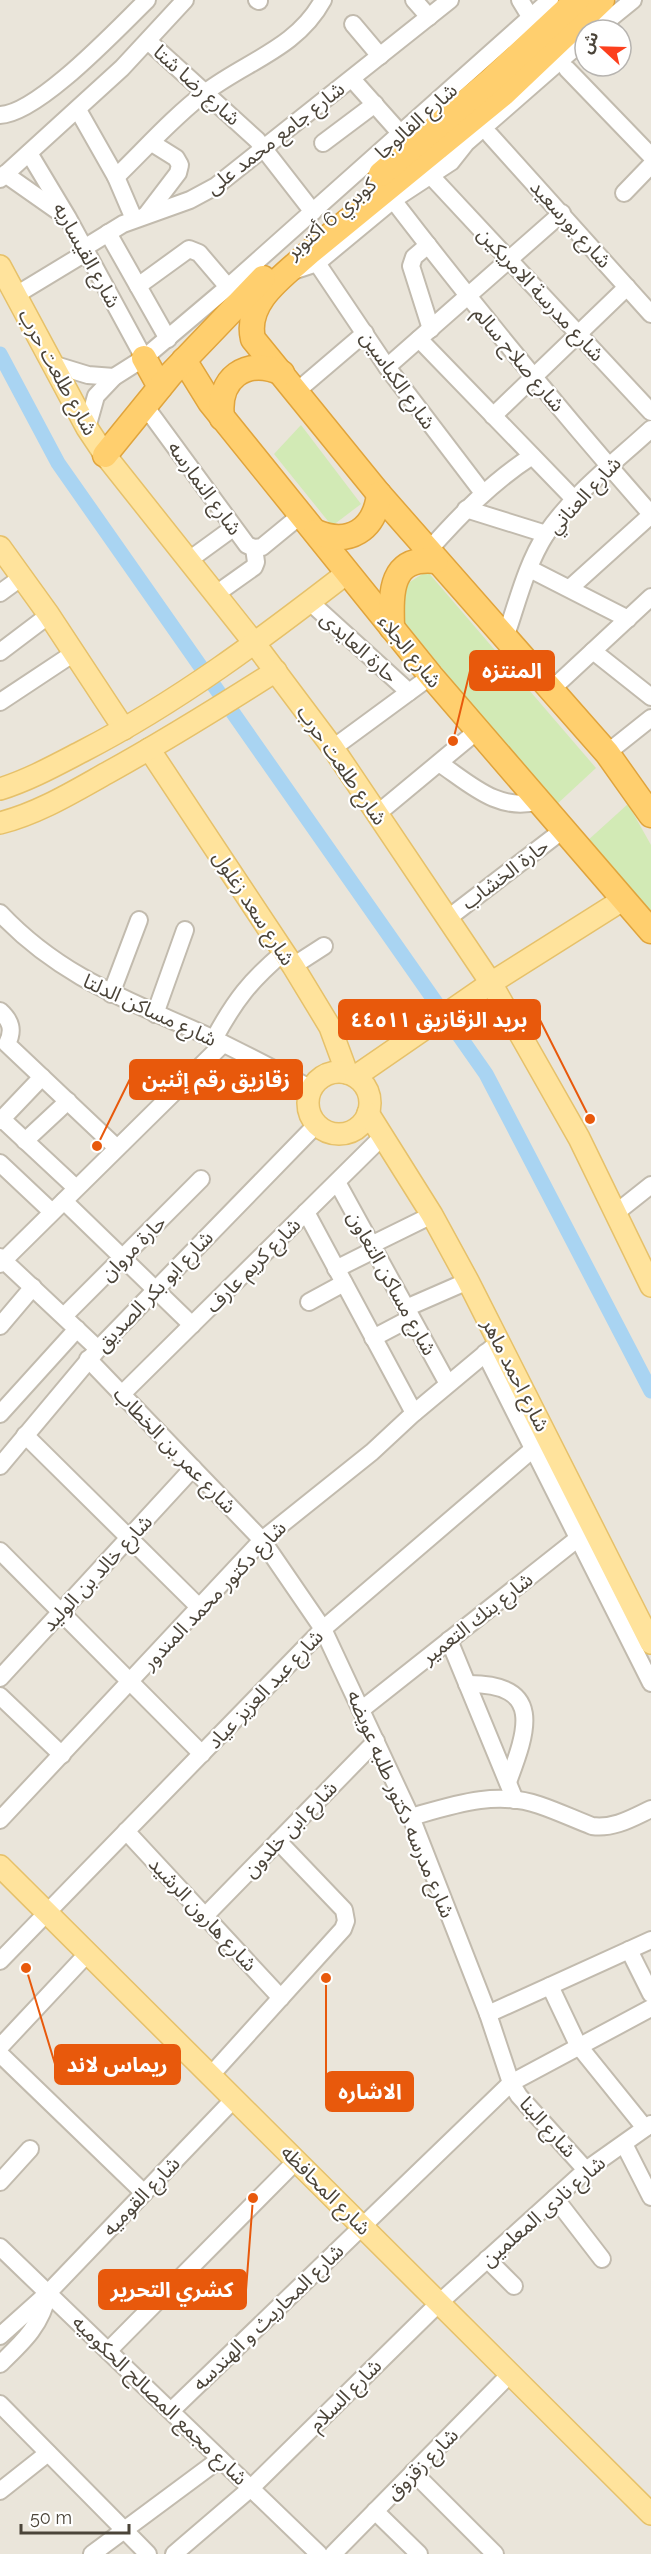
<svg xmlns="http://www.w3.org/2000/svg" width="651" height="2554" font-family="Raleway,'Noto Sans Arabic',sans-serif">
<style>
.residential{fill:#eae5da;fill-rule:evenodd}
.green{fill:#d2eab5}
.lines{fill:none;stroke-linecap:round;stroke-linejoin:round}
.canal{stroke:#a9d4f2;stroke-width:15}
.minor-casing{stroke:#c2bbae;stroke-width:20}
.major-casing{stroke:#e6c16a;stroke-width:24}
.highway-casing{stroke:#e0a43c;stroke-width:27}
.minor{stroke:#fff;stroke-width:16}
.major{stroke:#ffe39c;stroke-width:21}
.highway{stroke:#ffcf6e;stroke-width:24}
.labels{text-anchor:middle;stroke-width:4.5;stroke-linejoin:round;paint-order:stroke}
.street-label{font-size:20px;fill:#4b4439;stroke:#fff}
.leader{fill:none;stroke:#e8590c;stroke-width:2}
.callout-dot{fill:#e8590c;stroke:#fff;stroke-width:2}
.callout{fill:#e8590c;stroke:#e8590c;stroke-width:2}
.callout-label{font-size:21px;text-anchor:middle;font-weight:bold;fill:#fff}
</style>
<rect width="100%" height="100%" fill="#f6f3ec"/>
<path class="residential" d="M0 0H651V2554H0ZM585 30H621V66H585Z"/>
<g class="green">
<path d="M301 425 361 504 332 526 274 454Z"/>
<path d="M427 571 596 768 555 806 400 617 399 589Z"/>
<path d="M628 804 651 845V914L586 842Z"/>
</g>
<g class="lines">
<path class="canal" d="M0 354 58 463 486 1074 651 1391"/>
<defs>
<g id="minor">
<path d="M257 0 259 1"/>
<path d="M414 0 429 17"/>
<path d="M520 0 531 18"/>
<path d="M353 24 380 56"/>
<path d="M596 30 633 0"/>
<path d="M148 41 257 140 313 212"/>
<path d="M567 69 651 156"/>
<path d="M352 79 401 134"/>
<path d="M78 110 116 177 134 219"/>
<path d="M0 115C38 114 118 28 147 0"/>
<path d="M490 135 651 314"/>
<path d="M323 143 375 104"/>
<path d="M29 153 68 218 144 358"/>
<path d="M5 174 62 214"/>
<path d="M431 176 651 412"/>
<path d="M116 177C145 149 173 117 206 92 247 61 297 48 323 0"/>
<path d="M0 179 122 68 185 0"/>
<path d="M624 193 651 165"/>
<path d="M393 200C476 308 561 412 651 514"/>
<path d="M146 215 178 173 180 165 176 158 152 143"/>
<path d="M108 233 168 339"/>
<path d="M428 245 414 257 411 266 431 329"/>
<path d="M84 248 123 224 190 200 216 186 450 0"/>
<path d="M317 263 387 367 483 493"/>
<path d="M293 271 317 263 393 200 451 162 466 143 585 39"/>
<path d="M138 286 189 249 199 253 228 287"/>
<path d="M16 295 87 252"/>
<path d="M419 339 575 500"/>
<path d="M52 364 88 375 114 377"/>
<path d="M387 367 562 213"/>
<path d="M297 391 365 333"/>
<path d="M145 406 247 545 254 548 262 547 301 515"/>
<path d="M493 416 627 287"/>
<path d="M87 428 96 396 114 377 144 358 228 287 550 0"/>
<path d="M466 509 546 534"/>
<path d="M428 551C460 515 492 482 532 456"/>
<path d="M189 560 233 528"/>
<path d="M530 569 628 619"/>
<path d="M570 588 651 515"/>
<path d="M0 593 22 577"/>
<path d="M216 594 254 567 256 562 254 548"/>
<path d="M310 602 409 692"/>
<path d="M505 638C517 604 526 565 546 534 573 494 615 462 651 429"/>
<path d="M593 651 651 697"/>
<path d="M0 652 49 615"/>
<path d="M552 689 651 597"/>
<path d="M0 702 74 653"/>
<path d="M333 748 431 676"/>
<path d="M607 753 651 718"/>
<path d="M439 763C469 783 499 813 538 801"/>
<path d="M377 814 477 731"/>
<path d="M0 913C63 980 134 1002 214 1039 247 1055 279 1072 312 1089"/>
<path d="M447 919 563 830"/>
<path d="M293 966 324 946"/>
<path d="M111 994 139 920"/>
<path d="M0 1011C11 1021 14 1030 7 1044L117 1148"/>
<path d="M155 1014 185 930"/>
<path d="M214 1039C235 1000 250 981 284 952"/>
<path d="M2 1119 76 1188"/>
<path d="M0 1121 42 1077"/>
<path d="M25 1141 68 1101"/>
<path d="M0 1163 52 1212"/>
<path d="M337 1182 448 1384"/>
<path d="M64 1201 192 1325"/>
<path d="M306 1212 414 1413"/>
<path d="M617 1212 651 1185"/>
<path d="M371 1245 432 1215"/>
<path d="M0 1257 98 1349"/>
<path d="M0 1264 223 1044"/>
<path d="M336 1269 374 1250"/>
<path d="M309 1302 344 1283"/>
<path d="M406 1308 468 1281"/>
<path d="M64 1316 201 1179"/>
<path d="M0 1326 33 1287"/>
<path d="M373 1338 411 1318"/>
<path d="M485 1353 651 1683"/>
<path d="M88 1359 262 1540 323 1629 411 1817 488 2014 511 2083 519 2096 586 2170"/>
<path d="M122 1394 383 1136"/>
<path d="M0 1414 77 1329"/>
<path d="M25 1435 199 1607"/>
<path d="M0 1466 98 1349 317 1124"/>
<path d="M0 1551 202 1754"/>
<path d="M449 1640 515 1800"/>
<path d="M0 1678 193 1468"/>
<path d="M467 1684C545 1683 527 1731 508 1782"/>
<path d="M0 1696 62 1755"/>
<path d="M361 1710 586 1532"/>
<path d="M411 1817C453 1805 496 1790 539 1805 557 1811 574 1819 592 1826 614 1829 632 1818 651 1809"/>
<path d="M0 1820 262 1540 372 1452 414 1413 499 1342"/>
<path d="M126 1831 281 1998"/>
<path d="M205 1916 376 1741"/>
<path d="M629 1950 651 1994"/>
<path d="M0 1961 323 1629 547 1437"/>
<path d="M550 1986 578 2045 645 2128"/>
<path d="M488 2014 651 1940"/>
<path d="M0 2047 88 1953"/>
<path d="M0 2054 144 2193"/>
<path d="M211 2075 343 1929 346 1921 344 1910 278 1841"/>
<path d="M624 2144 651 2197"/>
<path d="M0 2182 30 2149"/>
<path d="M555 2198 602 2259"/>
<path d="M0 2247 319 2554"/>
<path d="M487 2259 514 2286"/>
<path d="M0 2336 48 2293 234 2099"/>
<path d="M108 2351 296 2161"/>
<path d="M0 2364C22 2343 42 2325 48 2293"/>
<path d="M0 2404 148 2554"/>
<path d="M171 2411 511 2083 651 2008"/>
<path d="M413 2472 495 2554"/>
<path d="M0 2491 48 2453"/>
<path d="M375 2511 419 2554"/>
<path d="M92 2554 220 2459"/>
<path d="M174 2554 251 2488 439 2303 586 2170 651 2124"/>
<path d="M333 2554 510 2374"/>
</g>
<g id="major">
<path d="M0 266 87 428 105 455 255 644 333 748 491 983 579 1138 651 1286"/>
<path d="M0 547 49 615 124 729"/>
<path d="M149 749 293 966 330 1027 347 1073"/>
<path d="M0 789C29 780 56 765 83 751 178 702 263 638 347 573"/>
<path d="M0 823C39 813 73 792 107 773 165 741 221 706 276 671"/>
<circle cx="339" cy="1103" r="31"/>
<path d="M356 1076 491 983 624 899"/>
<path d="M368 1113 432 1215 468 1281 651 1643"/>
<path d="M0 1866 651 2514"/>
</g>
<g id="highway">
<path d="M602 0 503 94 310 252C285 275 244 301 253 339L379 494 607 753 651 815"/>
<path d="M381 174 489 82 577 0"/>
<path d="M144 358 160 387"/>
<path d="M184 360 210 402 431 676 651 931"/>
<path d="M222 418C217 378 246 357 282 373"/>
<path d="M105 455 170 375 263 278"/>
<path d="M316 532C349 546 375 530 379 494"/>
<path d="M392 628C391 593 389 556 436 561"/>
</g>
</defs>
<use href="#minor" class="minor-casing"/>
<use href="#major" class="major-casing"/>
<use href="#highway" class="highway-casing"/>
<use href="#minor" class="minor"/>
<use href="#major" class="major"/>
<use href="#highway" class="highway"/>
</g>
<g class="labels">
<g class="street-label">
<text transform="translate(197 85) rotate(42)" y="7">شارع رضا شتا</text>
<text transform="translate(416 121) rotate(-42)" y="7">شارع الفالوجا</text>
<text transform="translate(275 138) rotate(-38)" y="7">شارع جامع محمد على</text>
<text transform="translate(331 218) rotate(-41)" y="7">كوبري 6 أكتوبر</text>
<text transform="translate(571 224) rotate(48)" y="7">شارع بورسعيد</text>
<text transform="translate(87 255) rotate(61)" y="7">شارع القيساريه</text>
<text transform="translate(541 294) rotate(47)" y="7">شارع مدرسة الامريكين</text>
<text transform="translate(519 359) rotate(50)" y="7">شارع صلاح سالم</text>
<text transform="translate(58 372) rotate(61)" y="7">شارع طلعت حرب</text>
<text transform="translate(398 380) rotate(55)" y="7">شارع الكباسين</text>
<text transform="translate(205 488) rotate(54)" y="7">شارع النمارسه</text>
<text transform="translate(584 495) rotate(-47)" y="7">شارع العناني</text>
<text transform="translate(359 647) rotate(42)" y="7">حارة العايدى</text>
<text transform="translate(410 651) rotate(51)" y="7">شارع الجلاء</text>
<text transform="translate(342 765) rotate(55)" y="7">شارع طلعت حرب</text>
<text transform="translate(505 874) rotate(-37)" y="7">حارة الخشاب</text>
<text transform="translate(254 908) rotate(57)" y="7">شارع سعد زغلول</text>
<text transform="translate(150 1010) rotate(25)" y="7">شارع مساكن الدلتا</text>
<text transform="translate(133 1248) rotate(-45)" y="7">حارة مروان</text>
<text transform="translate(253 1265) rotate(-45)" y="7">شارع كريم عارف</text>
<text transform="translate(392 1283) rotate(61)" y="7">شارع مساكن التعاون</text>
<text transform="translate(154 1291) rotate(-46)" y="7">شارع ابو بكر الصديق</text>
<text transform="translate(516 1375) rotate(63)" y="7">شارع احمد ماهر</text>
<text transform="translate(175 1450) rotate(46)" y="7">شارع عمر بن الخطاب</text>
<text transform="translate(97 1573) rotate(-47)" y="7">شارع خالد بن الوليد</text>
<text transform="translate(214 1595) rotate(-46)" y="7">شارع دكتور محمد المندور</text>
<text transform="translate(477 1618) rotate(-38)" y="7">شارع بنك التعمير</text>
<text transform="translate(265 1689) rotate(-46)" y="7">شارع عبد العزيز عياد</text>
<text transform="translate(401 1804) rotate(67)" y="7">شارع مدرسه دكتور طلبه عويضه</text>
<text transform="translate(290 1829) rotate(-46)" y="7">شارع ابن خلدون</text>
<text transform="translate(203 1914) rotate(47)" y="7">شارع هارون الرشيد</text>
<text transform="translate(548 2127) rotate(48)" y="7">شارع البنا</text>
<text transform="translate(326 2190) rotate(45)" y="7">شارع المحافظه</text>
<text transform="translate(141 2196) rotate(-46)" y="7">شارع القوميه</text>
<text transform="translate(543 2211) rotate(-41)" y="7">شارع نادى المعلمين</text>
<text transform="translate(268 2317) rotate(-44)" y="7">شارع المحاريث و الهندسه</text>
<text transform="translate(345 2395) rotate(-45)" y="7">شارع السلام</text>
<text transform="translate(160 2400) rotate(44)" y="7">شارع مجمع المصالح الحكوميه</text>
<text transform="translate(422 2464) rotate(-45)" y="7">شارع زقزوق</text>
</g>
</g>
<path class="leader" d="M453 741L470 671M590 1119L540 1020M97 1146L130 1079M26 1968L55 2064M326 1978L326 2092M253 2198L246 2290"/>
<g class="callout-dot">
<circle cx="453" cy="741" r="6"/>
<circle cx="590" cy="1119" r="6"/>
<circle cx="97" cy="1146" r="6"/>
<circle cx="26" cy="1968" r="6"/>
<circle cx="326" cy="1978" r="6"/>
<circle cx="253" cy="2198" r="6"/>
</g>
<g class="callout">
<rect x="470" y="651" width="84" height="39" rx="6"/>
<rect x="339" y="1000" width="201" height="39" rx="6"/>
<rect x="130" y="1060" width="172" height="39" rx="6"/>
<rect x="55" y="2045" width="125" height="39" rx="6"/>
<rect x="326" y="2072" width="87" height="39" rx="6"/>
<rect x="99" y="2270" width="147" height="39" rx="6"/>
</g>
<g class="callout-label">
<text x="512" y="678">المنتزه</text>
<text x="439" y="1027">بريد الزقازيق ٤٤٥١١</text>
<text x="216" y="1087">زقازيق رقم إثنين</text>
<text x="117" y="2072">ريماس لاند</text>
<text x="370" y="2099">الاشاره</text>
<text x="172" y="2297">كشري التحرير</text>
</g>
<g transform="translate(603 48) rotate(292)"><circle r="28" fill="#ffffff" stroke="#b7b4b0" stroke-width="1.5"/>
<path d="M0-4.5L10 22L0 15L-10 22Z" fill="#fc3f1d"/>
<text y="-9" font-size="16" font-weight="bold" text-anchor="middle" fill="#4b4439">ش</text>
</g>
<path d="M21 2524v9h108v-9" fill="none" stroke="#4b4439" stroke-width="3"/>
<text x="30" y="2524" font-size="18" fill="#4b4439" stroke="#ffffff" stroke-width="4.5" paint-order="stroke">50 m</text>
</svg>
